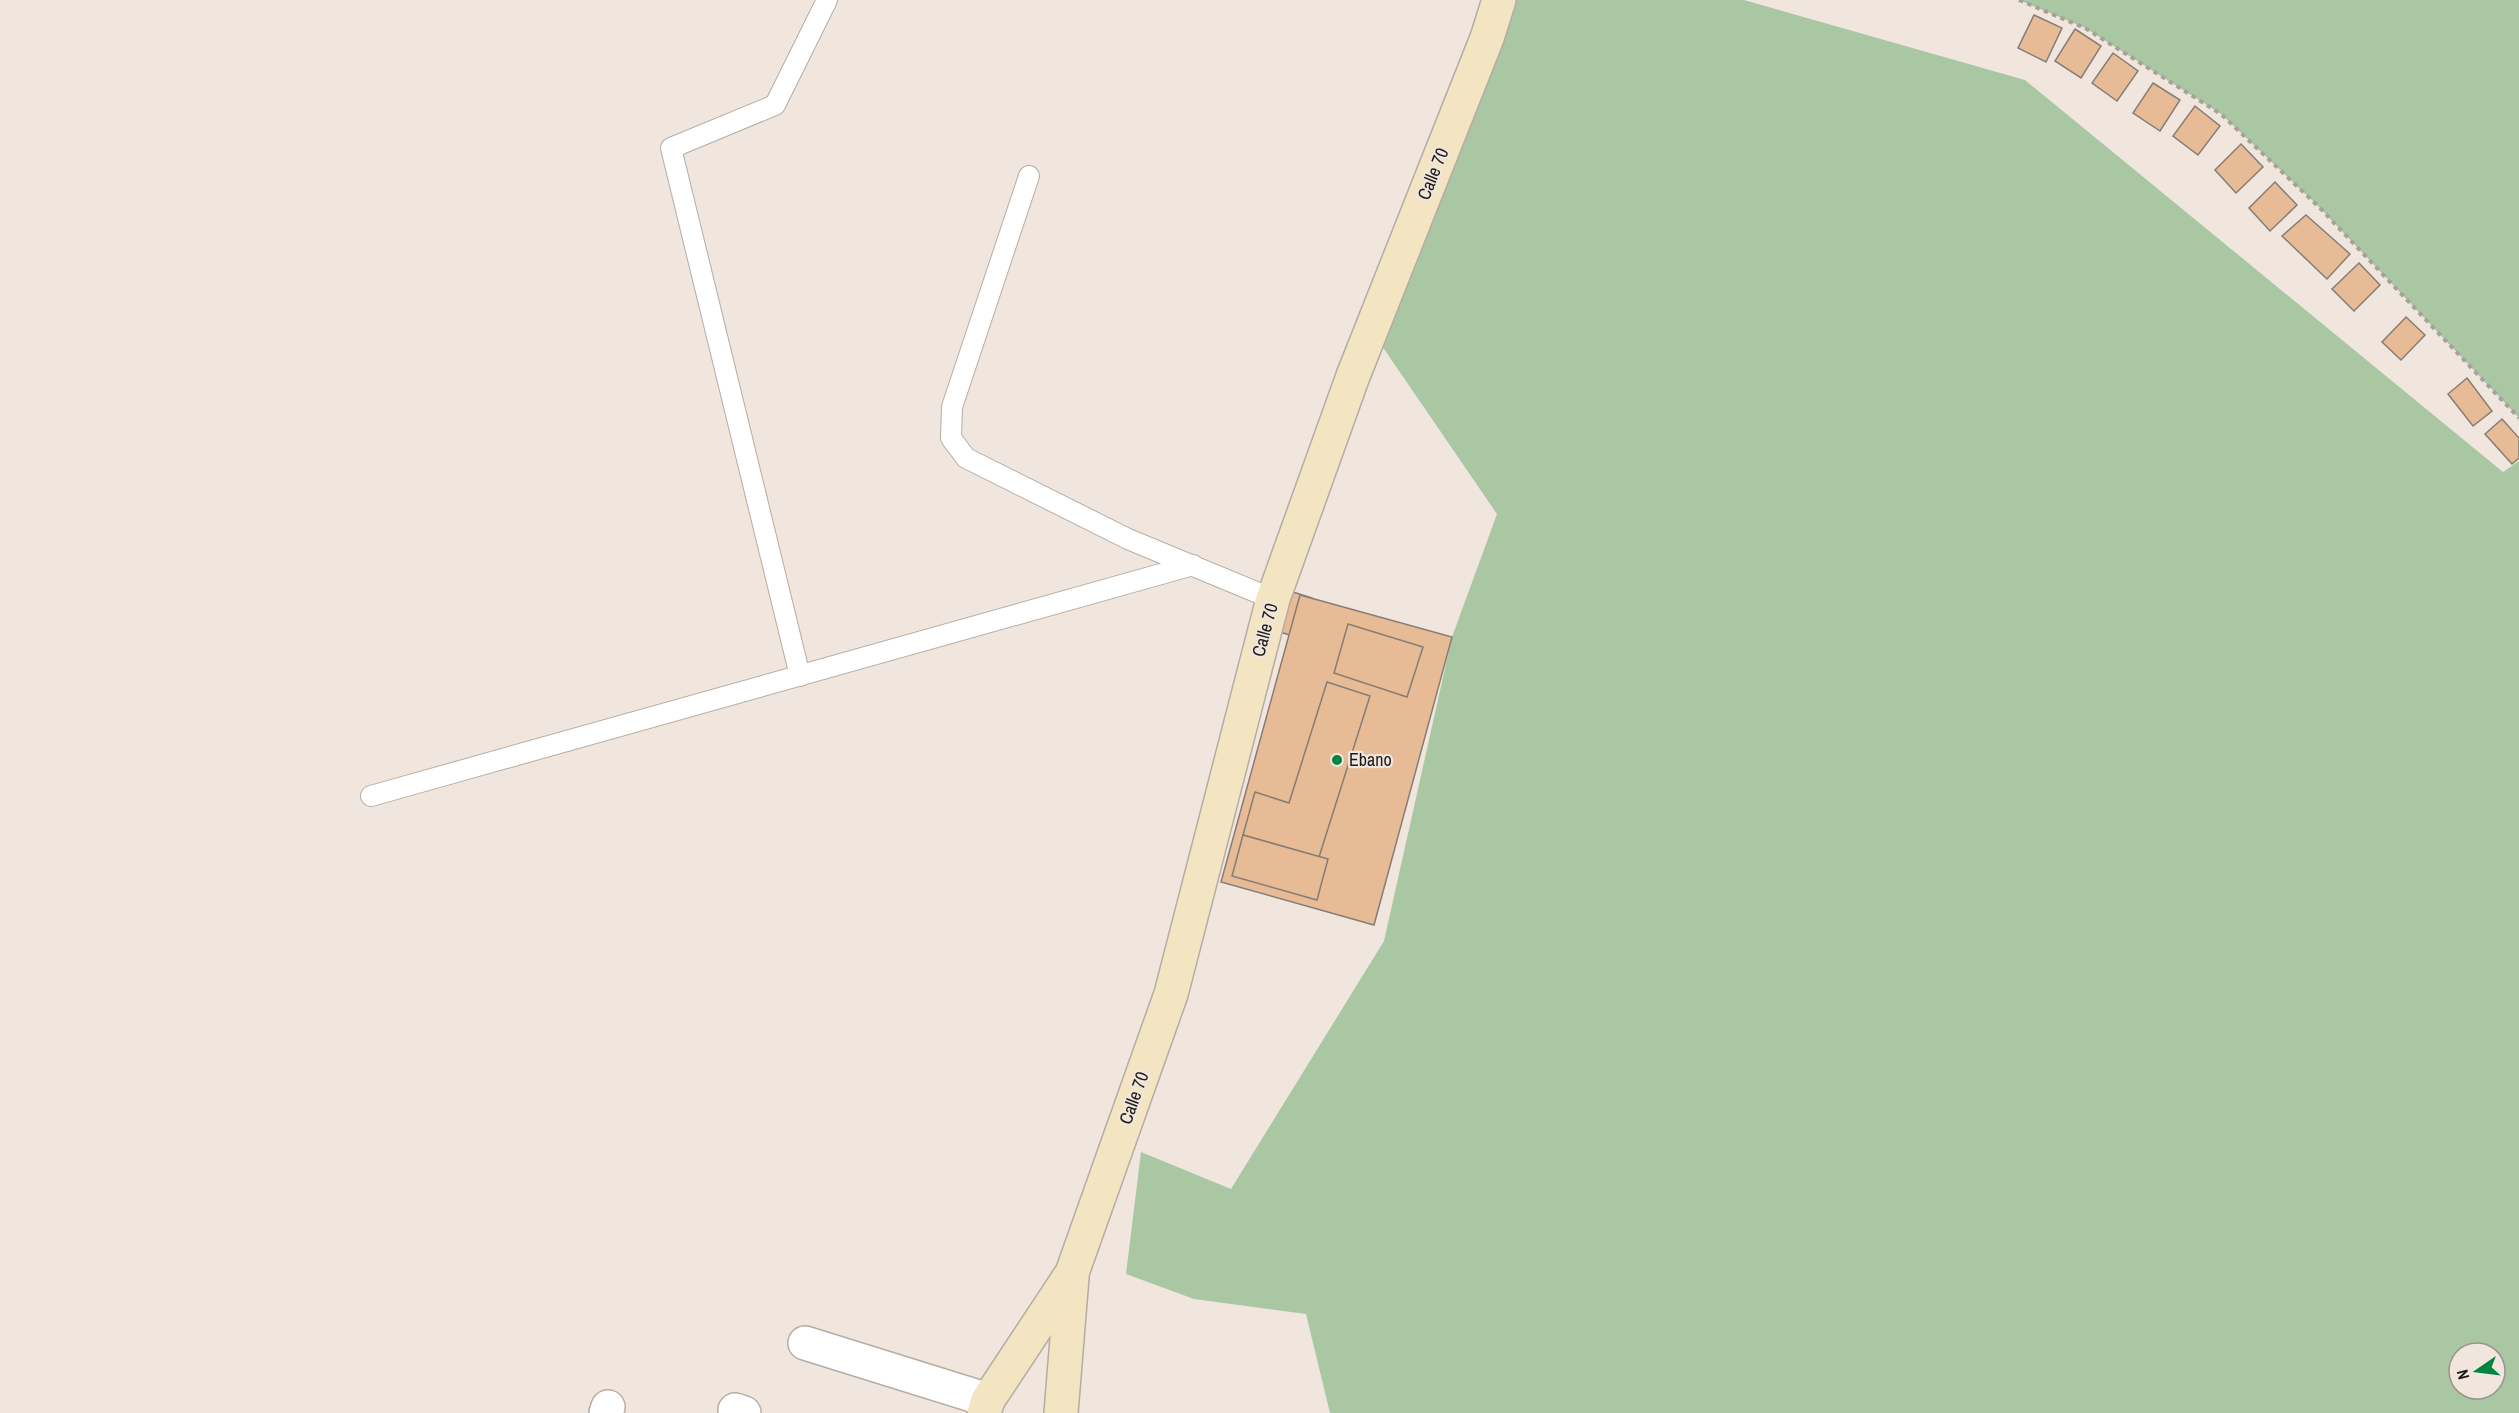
<svg xmlns="http://www.w3.org/2000/svg" width="2519" height="1413" font-family="'Archivo Narrow',sans-serif">
<style>
.green{fill:#aac7a4;fill-rule:evenodd}
.building{fill:#e6bb95;stroke:#867d76;stroke-width:1.5}
.lines{fill:none;stroke-linecap:round;stroke-linejoin:round}
.lane-casing{stroke:#b5aca4;stroke-width:22}
.street-casing{stroke:#b5aca4;stroke-width:36}
.secondary-casing{stroke:#b5aca4;stroke-width:36}
.path{stroke:#a8a19a;stroke-width:4;stroke-dasharray:4.5 4.5;stroke-linecap:butt}
.lane{stroke:#fff;stroke-width:20}
.street{stroke:#fff;stroke-width:33}
.secondary{stroke:#f3e4c2;stroke-width:33}
.poi-dot{fill:#00843f;stroke:#f0e6de;stroke-width:2}
.labels{text-anchor:middle;stroke-width:4.5;stroke-linejoin:round;paint-order:stroke}
.street-label{font-size:18px;fill:#1c1916;stroke:#f0e6de}
.poi-label{font-size:18px;fill:#1c1916;stroke:#f0e6de;text-anchor:start}
</style>
<rect width="100%" height="100%" fill="#f0e6de"/>
<g class="green">
<path d="M1493 0H1744L2025 80 2503 472 2519 461V1413H1330L1306 1314 1194 1299 1126 1274 1141 1152 1231 1189 1384 941 1452 637 1497 514 1371 330ZM2459 1353H2495V1389H2459Z"/>
<path d="M2019 0H2519V418L2319 207 2221 114 2085 28Z"/>
</g>
<g class="building">
<path d="M2034 15 2062 28 2046 62 2018 48Z"/>
<path d="M2075 29 2101 46 2081 78 2055 61Z"/>
<path d="M2113 53 2138 71 2117 101 2092 83Z"/>
<path d="M2153 83 2180 100 2160 131 2133 113Z"/>
<path d="M2195 106 2220 126 2198 155 2173 136Z"/>
<path d="M2241 144 2263 167 2236 193 2215 170Z"/>
<path d="M2275 182 2297 205 2270 231 2249 208Z"/>
<path d="M2306 215 2350 254 2327 279 2282 236Z"/>
<path d="M2359 263 2380 285 2354 311 2332 289Z"/>
<path d="M2406 317 2425 335 2401 360 2382 342Z"/>
<path d="M2467 378 2492 411 2473 426 2448 394Z"/>
<path d="M2502 419 2519 438V458L2512 464 2485 434Z"/>
<path d="M1293 592 1312 598 1299 638 1280 632Z"/>
<path d="M1300 595 1452 637 1374 925 1221 882Z"/>
<path d="M1348 624 1423 647 1407 697 1334 673Z"/>
<path d="M1327 682 1370 696 1319 857 1243 835 1255 792 1289 803Z"/>
<path d="M1243 835 1328 859 1317 900 1232 876Z"/>
</g>
<g class="lines">
<defs>
<g id="lane">
<path d="M1029 176 952 407 951 438 966 458 1128 539 1273 599"/>
<path d="M800 676 671 148 775 105 827 0"/>
<path d="M371 796 1193 565"/>
</g>
<g id="street">
<path d="M805 1343 988 1400"/>
<path d="M735 1410 744 1413"/>
<path d="M606 1413 608 1407"/>
</g>
<g id="secondary">
<path d="M984 1413 988 1400 1072 1273 1171 994 1273 599 1353 376 1487 38 1499 0"/>
<path d="M1061 1413 1072 1277"/>
</g>
</defs>
<use href="#lane" class="lane-casing"/>
<use href="#street" class="street-casing"/>
<use href="#secondary" class="secondary-casing"/>
<path class="path" d="M2019 0 2085 28 2221 114 2319 207 2519 418"/>
<use href="#lane" class="lane"/>
<use href="#street" class="street"/>
<use href="#secondary" class="secondary"/>
</g>
<circle class="poi-dot" cx="1337" cy="760" r="6"/>
<g class="labels">
<g class="street-label">
<text transform="translate(1433 174) rotate(-68)" y="6">Calle 70</text>
<text transform="translate(1265 630) rotate(-75)" y="6">Calle 70</text>
<text transform="translate(1134 1098) rotate(-70)" y="6">Calle 70</text>
</g>
<g class="poi-label">
<text x="1349" y="766">Ebano</text>
</g>
</g>
<g transform="translate(2477 1371) rotate(256)"><circle r="28" fill="#f0e6de" stroke="#9b948e" stroke-width="1.5"/>
<path d="M0-4.5L10 22L0 15L-10 22Z" fill="#00843f"/>
<text y="-9" font-size="16" font-weight="bold" text-anchor="middle" fill="#1c1916">N</text>
</g>
</svg>
